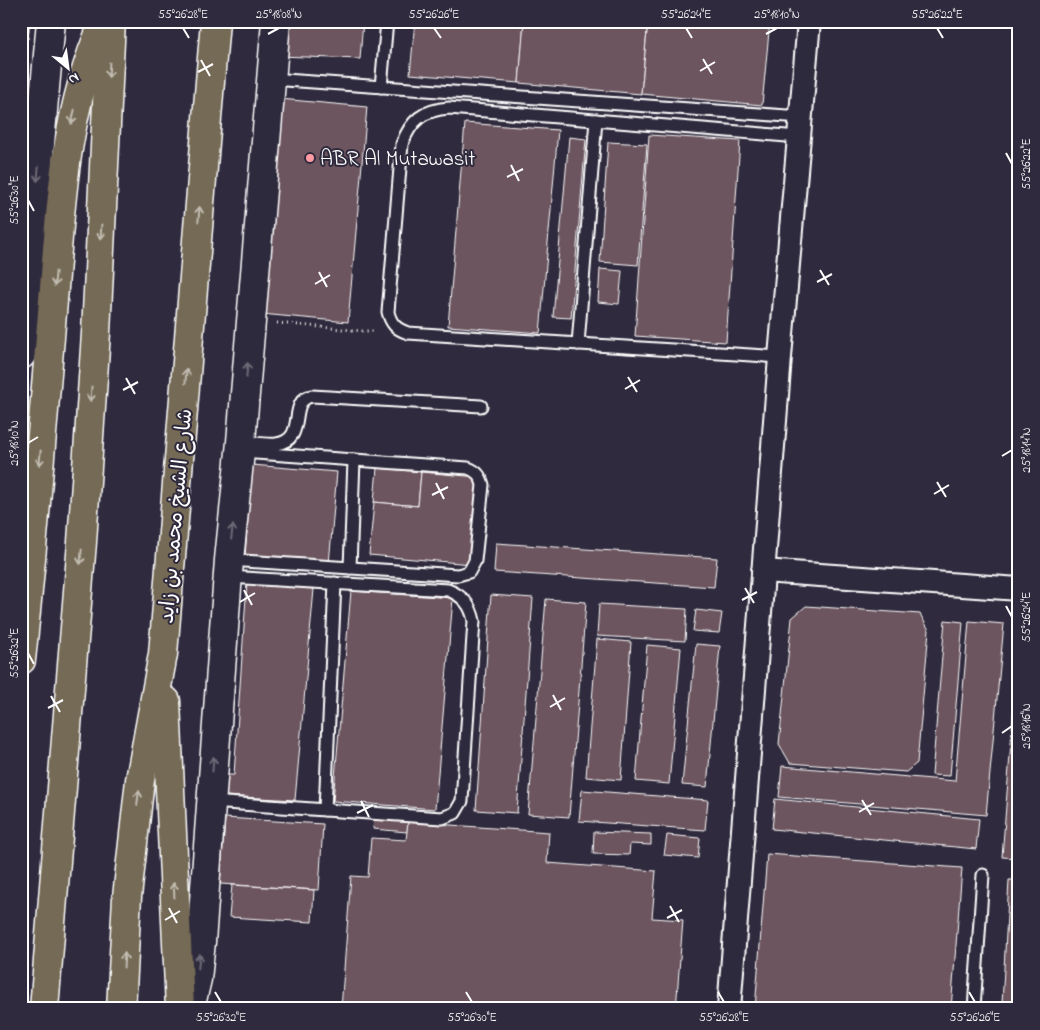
<svg xmlns="http://www.w3.org/2000/svg" width="1040" height="1030" font-family="'Indie Flower','Playpen Sans Arabic',sans-serif">
<style>
.building{fill:#6d555e;stroke:#fff}
.lines{fill:none;stroke-linecap:round;stroke-linejoin:round}
.lane-casing{stroke:#fff;stroke-width:15}
.street-casing{stroke:#fff;stroke-width:26}
.secondary-casing{stroke:#fff;stroke-width:31}
.highway-casing{stroke:#fff;stroke-width:31}
.path{stroke:#fff;stroke-width:3;stroke-dasharray:1 4;stroke-linecap:butt}
.lane{stroke:#2f2a3d;stroke-width:11}
.street{stroke:#2f2a3d;stroke-width:22}
.secondary{stroke:#2f2a3d;stroke-width:28}
.highway{stroke:#756a55;stroke-width:28}
.oneway{stroke:#c1bcb2}
.oneway2{stroke:#6d6a77}
.ticks{fill:none;stroke:#fff;stroke-width:2}
.poi-dot{fill:#ff9aa2;stroke:#2f2a3d;stroke-width:2}
.labels{text-anchor:middle;stroke-width:4;stroke-linejoin:round;paint-order:stroke}
.poi-label{font-size:21px;fill:#fff;stroke:#2f2a3d;text-anchor:start}
.street-label{font-size:21px;fill:#fff;stroke:#2f2a3d}
.neatline{fill:none;stroke:#fff;stroke-width:2}
.ticks-label{font-size:12px;text-anchor:middle;fill:#fff}
</style>
<rect width="100%" height="100%" fill="#2f2a3d"/>
<filter id="ink" filterUnits="userSpaceOnUse"><feTurbulence type="fractalNoise" baseFrequency=".02" numOctaves="2"/><feDisplacementMap in="SourceGraphic" scale="10" xChannelSelector="R" yChannelSelector="G"/><feConvolveMatrix kernelMatrix="1 2 1 2 8 2 1 2 1" color-interpolation-filters="sRGB"/></filter>
<g filter="url(#ink)">
<g class="building">
<path d="M21 21H30L28 39 21 38Z"/>
<path d="M282 21H363L360 59 279 56Z"/>
<path d="M415 21H524L519 83 410 74Z"/>
<path d="M524 21H648L641 94 519 83Z"/>
<path d="M648 21H770L762 105 641 94Z"/>
<path d="M21 55H24L21 79Z"/>
<path d="M280 99 367 107 348 322 261 314Z"/>
<path d="M465 123 558 130 540 333 448 326Z"/>
<path d="M649 135 740 141 726 342 635 336Z"/>
<path d="M569 137 586 139 571 318 553 317Z"/>
<path d="M608 142 647 144 638 265 600 262Z"/>
<path d="M600 269 622 271 619 304 598 302Z"/>
<path d="M252 465 337 472 329 564 245 557Z"/>
<path d="M377 468 421 472 418 506 374 502Z"/>
<path d="M421 472 478 477 471 564 369 555 374 502 418 506Z"/>
<path d="M496 543 717 558 714 587 494 572Z"/>
<path d="M247 582 314 589 295 800 225 796 227 775H234Z"/>
<path d="M351 591 453 598 435 809 333 801Z"/>
<path d="M491 595 533 598 517 813 476 810Z"/>
<path d="M546 599 586 602 569 817 528 814Z"/>
<path d="M599 604 687 609 685 641 597 636Z"/>
<path d="M806 606 920 614 929 630 917 763 906 772 790 763 779 744 792 618Z"/>
<path d="M696 610 722 613 719 633 693 631Z"/>
<path d="M945 620 963 622 950 776 932 775Z"/>
<path d="M969 621 1004 624 986 815 779 797 782 766 955 781Z"/>
<path d="M597 639 631 642 621 780 586 777Z"/>
<path d="M696 644 720 646 707 787 682 785Z"/>
<path d="M647 645 681 648 669 784 636 781Z"/>
<path d="M1017 665 1019 666V858L1002 857Z"/>
<path d="M582 790 708 800 705 830 579 821Z"/>
<path d="M775 799 979 819 976 849 772 829Z"/>
<path d="M225 818 323 824 319 890 220 884Z"/>
<path d="M374 819 408 822 407 832 373 829Z"/>
<path d="M408 822 549 832 547 863 656 871 652 918 683 920 676 1009H341L351 876 368 877 371 838 406 840Z"/>
<path d="M594 832 651 834V845L630 844 629 855 593 854Z"/>
<path d="M667 835 700 838 698 858 664 855Z"/>
<path d="M767 854 962 868 951 1009H755Z"/>
<path d="M1009 880H1019V1009H1010V1004H1002Z"/>
<path d="M232 885 314 890 312 922 229 917Z"/>
</g>
<g class="lines">
<defs>
<g id="lane">
<path d="M271 79 801 117"/>
<path d="M381 87 387 21"/>
<path d="M578 344 596 120"/>
<path d="M780 357 408 333C396 329 391 324 388 312L402 144C411 120 423 110 449 108L799 137"/>
<path d="M241 442C252 442 265 445 276 444 309 440 286 400 312 396L481 406"/>
<path d="M229 560 458 575 469 572 475 561 483 485C481 476 477 471 468 468L240 452"/>
<path d="M350 568 354 460"/>
<path d="M210 802 442 818 455 813 462 801 474 621C471 605 463 596 448 590L228 577"/>
<path d="M325 810 335 583"/>
<path d="M974 1009 983 875"/>
</g>
<g id="street">
<path d="M763 571 1019 589"/>
<path d="M729 1009 780 357 809 21"/>
</g>
<g id="secondary">
<path d="M21 355 51 21"/>
<path d="M190 1009 197 979 201 942 229 560 241 442 276 21"/>
</g>
<g id="highway">
<path d="M21 660C33 548 42 436 51 325 60 223 61 120 103 25"/>
<path d="M166 701 180 1009"/>
<path d="M44 1009 82 542 96 333 111 21"/>
<path d="M121 1009 127 897 140 780 163 654 215 21"/>
</g>
</defs>
<use href="#lane" class="lane-casing"/>
<use href="#street" class="street-casing"/>
<use href="#secondary" class="secondary-casing"/>
<use href="#highway" class="highway-casing"/>
<path class="path" d="M277 323 363 331H375"/>
<use href="#lane" class="lane"/>
<use href="#street" class="street"/>
<use href="#secondary" class="secondary"/>
<use href="#highway" class="highway"/>
</g>
<defs><path id="oneway-shaft" d="M-6 0H5M1.5-3L5.5 0L1.5 3" fill="none" stroke-width="1.6" stroke-linecap="round" stroke-linejoin="round" transform="scale(1.25)"/></defs>
<g class="oneway">
<use href="#oneway-shaft" transform="translate(109 70) rotate(93)"/>
<use href="#oneway-shaft" transform="translate(73 117) rotate(103)"/>
<use href="#oneway-shaft" transform="translate(199 214) rotate(-85)"/>
<use href="#oneway-shaft" transform="translate(101 232) rotate(93)"/>
<use href="#oneway-shaft" transform="translate(55 279) rotate(95)"/>
<use href="#oneway-shaft" transform="translate(186 376) rotate(-85)"/>
<use href="#oneway-shaft" transform="translate(91 394) rotate(94)"/>
<use href="#oneway-shaft" transform="translate(40 458) rotate(95)"/>
<use href="#oneway-shaft" transform="translate(81 557) rotate(95)"/>
<use href="#oneway-shaft" transform="translate(138 798) rotate(-83)"/>
<use href="#oneway-shaft" transform="translate(174 890) rotate(-93)"/>
<use href="#oneway-shaft" transform="translate(124 960) rotate(-87)"/>
</g>
<g class="oneway2">
<use href="#oneway-shaft" transform="translate(38 174) rotate(95)"/>
<use href="#oneway-shaft" transform="translate(247 370) rotate(-85)"/>
<use href="#oneway-shaft" transform="translate(232 532) rotate(-84)"/>
<use href="#oneway-shaft" transform="translate(213 764) rotate(-86)"/>
<use href="#oneway-shaft" transform="translate(199 961) rotate(-84)"/>
</g>
</g>
<path class="ticks" d="M183 28 189 38M434 28 441 38M686 28 692 38M937 28 943 38M268 34 279 28M766 34 777 28M703 59 712 74M201 60 210 76M700 71 715 62M198 72 213 64M1006 153 1012 164M511 165 519 181M507 177 523 169M28 200 34 211M820 270 829 285M319 272 327 287M817 282 832 274M315 284 330 275M628 377 637 392M126 378 135 394M625 389 640 380M123 390 138 382M28 443 38 437M1002 456 1012 450M937 482 946 497M436 483 444 499M934 494 949 485M432 495 448 487M745 588 754 603M244 590 252 605M742 600 757 592M240 602 255 593M1006 606 1012 617M28 653 34 664M553 695 561 710M51 696 60 712M550 707 565 698M48 708 63 700M1002 733 1012 726M862 800 871 815M361 801 369 817M859 812 874 803M357 813 373 805M670 906 679 922M169 908 177 923M667 918 682 910M165 920 180 911M215 992 221 1002M466 992 472 1002M718 992 724 1002M969 992 975 1002"/>
<circle class="poi-dot" cx="310" cy="158" r="5"/>
<g class="labels">
<g class="poi-label">
<text x="320" y="165">ABR Al Mutawasit</text>
</g>
<g class="street-label">
<text transform="translate(175 516) rotate(-85)" y="7">شارع الشيخ محمد بن زايد</text>
</g>
</g>
<rect width="1040" height="1030" fill="none" stroke="#2f2a3d" stroke-width="55"/>
<g transform="translate(68 68) rotate(151)" stroke="#2f2a3d" stroke-width="4" paint-order="stroke">
<path d="M0-4L9 19L0 12L-9 19Z" fill="#ffffff"/>
<text y="-8" font-size="14" font-weight="bold" text-anchor="middle" fill="#ffffff">N</text>
</g>
<rect x="28" y="28" width="984" height="974" class="neatline"/>
<g class="ticks-label">
<text x="183" y="18">55°26'28"E</text>
<text x="279" y="18">25°18'08"N</text>
<text x="434" y="18">55°26'26"E</text>
<text x="686" y="18">55°26'24"E</text>
<text x="777" y="18">25°18'10"N</text>
<text x="937" y="18">55°26'22"E</text>
<text transform="translate(1026 164) rotate(-90)" y="4">55°26'22"E</text>
<text transform="translate(14 200) rotate(-90)" y="4">55°26'30"E</text>
<text transform="translate(14 443) rotate(-90)" y="4">25°18'10"N</text>
<text transform="translate(1026 450) rotate(-90)" y="4">25°18'14"N</text>
<text transform="translate(1026 617) rotate(-90)" y="4">55°26'24"E</text>
<text transform="translate(14 653) rotate(-90)" y="4">55°26'32"E</text>
<text transform="translate(1026 726) rotate(-90)" y="4">25°18'16"N</text>
<text x="221" y="1021">55°26'32"E</text>
<text x="472" y="1021">55°26'30"E</text>
<text x="724" y="1021">55°26'28"E</text>
<text x="975" y="1021">55°26'26"E</text>
</g>
</svg>
